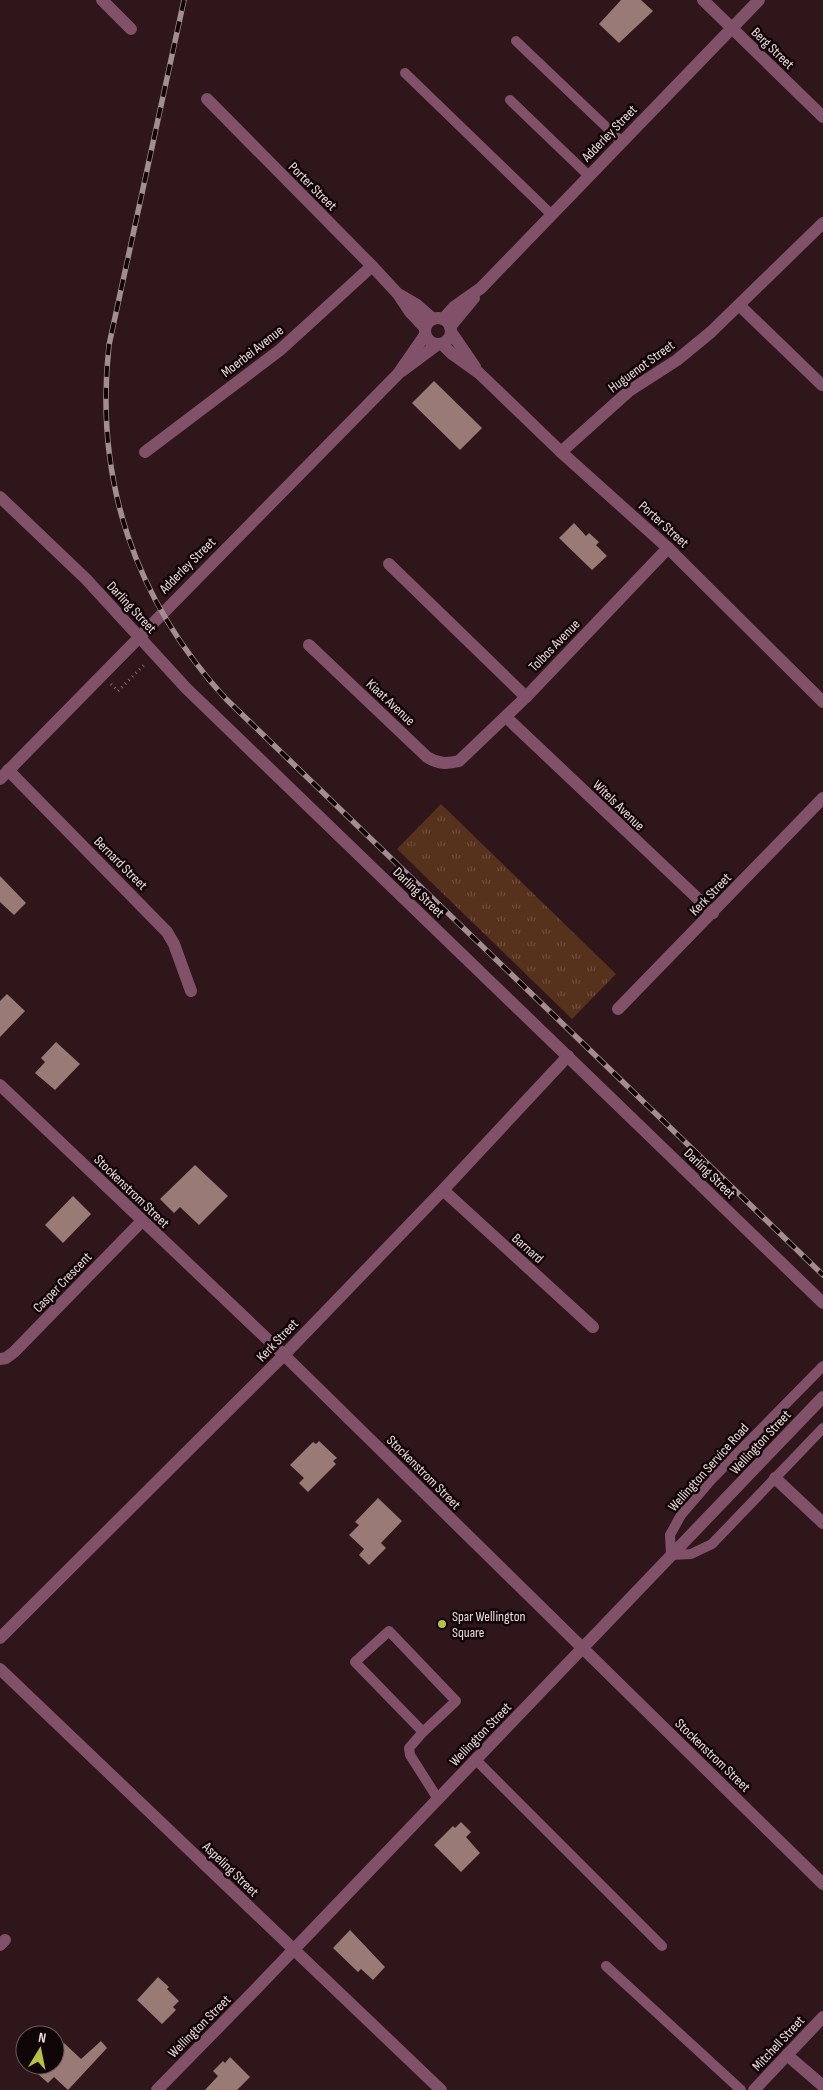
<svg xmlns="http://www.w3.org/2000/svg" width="823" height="2090" font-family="'Sofia Sans Condensed',sans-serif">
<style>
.park{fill:url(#park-tufts)}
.building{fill:#9a7a74}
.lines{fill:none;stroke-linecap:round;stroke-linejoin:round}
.path{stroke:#826c6f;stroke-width:3;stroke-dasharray:1 4;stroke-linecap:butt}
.lane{stroke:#815169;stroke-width:10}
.street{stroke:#815169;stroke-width:12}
.rail-casing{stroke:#a38d90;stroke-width:5.5}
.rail{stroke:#100507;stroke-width:4;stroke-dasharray:11;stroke-linecap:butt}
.poi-dot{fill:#b8c147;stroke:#100507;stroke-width:2}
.labels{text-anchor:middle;stroke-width:5;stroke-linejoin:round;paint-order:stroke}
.street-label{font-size:14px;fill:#eedbdd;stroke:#100507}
.poi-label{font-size:14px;fill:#eedbdd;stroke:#100507;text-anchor:start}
</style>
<defs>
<pattern id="park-tufts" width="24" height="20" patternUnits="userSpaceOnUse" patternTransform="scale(1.25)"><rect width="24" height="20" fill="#56311b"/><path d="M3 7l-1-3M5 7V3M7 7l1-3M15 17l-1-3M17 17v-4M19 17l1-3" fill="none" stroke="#6f4e3c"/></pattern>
</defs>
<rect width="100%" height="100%" fill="#2f161a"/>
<path class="park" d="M441 804 616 974 572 1019 397 849Z"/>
<g class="building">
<path d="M621 0H641L653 11 619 43 599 24Z"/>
<path d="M434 381 482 428 460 450 412 403Z"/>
<path d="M574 523 586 536 589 533 599 542 596 545 607 556 592 570 559 538Z"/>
<path d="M0 876 26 903 14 915 0 902Z"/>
<path d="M7 994 25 1011 0 1037V1001Z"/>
<path d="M56 1042 80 1064 55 1090 35 1073 45 1062 41 1058Z"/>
<path d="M195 1165 228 1196 199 1225 180 1207 174 1213 160 1199Z"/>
<path d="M73 1196 91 1214 63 1243 45 1225Z"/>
<path d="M319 1441 337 1458 333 1461 336 1464 308 1492 299 1483 304 1478 290 1465 313 1442 316 1444Z"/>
<path d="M378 1498 402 1521 381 1543 386 1548 369 1565 359 1555 364 1549 349 1535 359 1525 355 1522Z"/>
<path d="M461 1822 471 1832 466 1837 480 1853 461 1872 434 1845 453 1826 455 1828Z"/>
<path d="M350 1930 385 1967 373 1980 361 1969 358 1972 333 1948Z"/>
<path d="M158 1977 169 1987 167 1989 179 2001 173 2007 176 2010 162 2024 137 2000Z"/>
<path d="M101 2041 107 2048 68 2090 54 2077 48 2083 28 2065H55V2051L64 2043 81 2059Z"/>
<path d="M230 2057 250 2077 237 2090H205L218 2076 213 2071 223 2061 225 2063Z"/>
</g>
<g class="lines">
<path class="path" d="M111 684 118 691 145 664"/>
<g class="lane">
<path d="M516 41 622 142"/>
<path d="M405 73 552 215"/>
<path d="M510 100 589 176"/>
<path d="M823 1366 711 1480 681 1515 670 1535 671 1555 691 1554 712 1544 823 1428"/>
<path d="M423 1732 355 1662 389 1631 456 1701 423 1732 409 1748 410 1755 438 1799"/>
<path d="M476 1760 662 1946"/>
<path d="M606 1966 741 2090"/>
</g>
<g class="street">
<path d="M102 0 131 29"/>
<path d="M703 0 823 117"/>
<path d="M207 99 372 266 398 294 410 312 425 328"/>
<path d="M400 295 417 305 433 319"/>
<path d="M739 305 822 385"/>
<circle cx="438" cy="331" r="13"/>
<path d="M443 319 454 307 481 288 759 0"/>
<path d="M450 327 474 298"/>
<path d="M451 332 475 367"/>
<path d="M442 344 451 353 479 373 561 452 668 548 823 702"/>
<path d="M402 371 437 345"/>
<path d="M145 452 280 350 372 266"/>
<path d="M561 452 629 391 677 360 711 332 823 223"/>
<path d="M0 497 86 579 186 688 823 1303"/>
<path d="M389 564 526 697"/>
<path d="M309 645 427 757C438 764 447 764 459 761L526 697 668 548"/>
<path d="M506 717 713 913"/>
<path d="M8 770 167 932 174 944 191 991"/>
<path d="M0 779 398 374 425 335"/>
<path d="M618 1009 823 798"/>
<path d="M0 1085 284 1355 823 1884"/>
<path d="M443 1190 593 1327"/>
<path d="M0 1359 6 1358 14 1352 142 1221"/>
<path d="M775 1478 823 1523"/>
<path d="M0 1638 284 1355 443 1190 568 1056"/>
<path d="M0 1669 441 2090"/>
<path d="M0 1945 5 1940"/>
<path d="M787 2055 823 2086"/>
<path d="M157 2090 255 1990 823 1397"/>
<path d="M754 2090 823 2017"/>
</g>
<defs>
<path id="rail" d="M184 0 109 345C94 480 135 600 226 699L823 1275"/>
</defs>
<use href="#rail" class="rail-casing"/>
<use href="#rail" class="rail"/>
</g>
<circle class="poi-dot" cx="442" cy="1624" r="5"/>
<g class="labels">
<g class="street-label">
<text transform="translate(773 48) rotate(44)" y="5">Berg Street</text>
<text transform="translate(609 133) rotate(-46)" y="5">Adderley Street</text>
<text transform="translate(313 186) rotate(45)" y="5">Porter Street</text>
<text transform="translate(252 351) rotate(-38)" y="5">Moerbei Avenue</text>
<text transform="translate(641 366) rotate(-36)" y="5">Huguenot Street</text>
<text transform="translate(664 524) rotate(42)" y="5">Porter Street</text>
<text transform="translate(187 565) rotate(-45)" y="5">Adderley Street</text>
<text transform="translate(132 607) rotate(47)" y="5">Darling Street</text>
<text transform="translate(554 645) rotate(-46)" y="5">Tolbos Avenue</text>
<text transform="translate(391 702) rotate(43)" y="5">Kiaat Avenue</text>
<text transform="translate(619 805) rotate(44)" y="5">Witels Avenue</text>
<text transform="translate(121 863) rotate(45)" y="5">Bernard Street</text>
<text transform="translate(419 892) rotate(44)" y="5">Darling Street</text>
<text transform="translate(710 894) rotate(-46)" y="5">Kerk Street</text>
<text transform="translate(710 1173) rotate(44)" y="5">Darling Street</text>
<text transform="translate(132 1191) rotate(44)" y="5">Stockenstrom Street</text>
<text transform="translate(528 1248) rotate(42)" y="5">Barnard</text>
<text transform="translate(62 1282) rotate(-46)" y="5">Casper Crescent</text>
<text transform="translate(277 1340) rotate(-46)" y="5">Kerk Street</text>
<text transform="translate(760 1442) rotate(-47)" y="5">Wellington Street</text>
<text transform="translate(708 1467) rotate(-48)" y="5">Wellington Service Road</text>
<text transform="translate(424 1472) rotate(45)" y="5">Stockenstrom Street</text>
<text transform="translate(480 1734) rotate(-46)" y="5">Wellington Street</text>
<text transform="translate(713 1755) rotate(44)" y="5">Stockenstrom Street</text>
<text transform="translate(231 1869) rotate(44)" y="5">Aspeling Street</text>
<text transform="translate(199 2026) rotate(-45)" y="5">Wellington Street</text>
<text transform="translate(778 2043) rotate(-47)" y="5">Mitchell Street</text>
</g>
<g class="poi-label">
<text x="452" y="1621">Spar Wellington<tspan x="452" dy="16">Square</tspan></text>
</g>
</g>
<g transform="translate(40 2050) rotate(10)"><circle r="24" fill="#100507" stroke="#695b5d"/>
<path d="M0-4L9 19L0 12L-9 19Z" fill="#b8c147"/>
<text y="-8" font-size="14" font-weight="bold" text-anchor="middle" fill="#eedbdd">N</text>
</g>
</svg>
